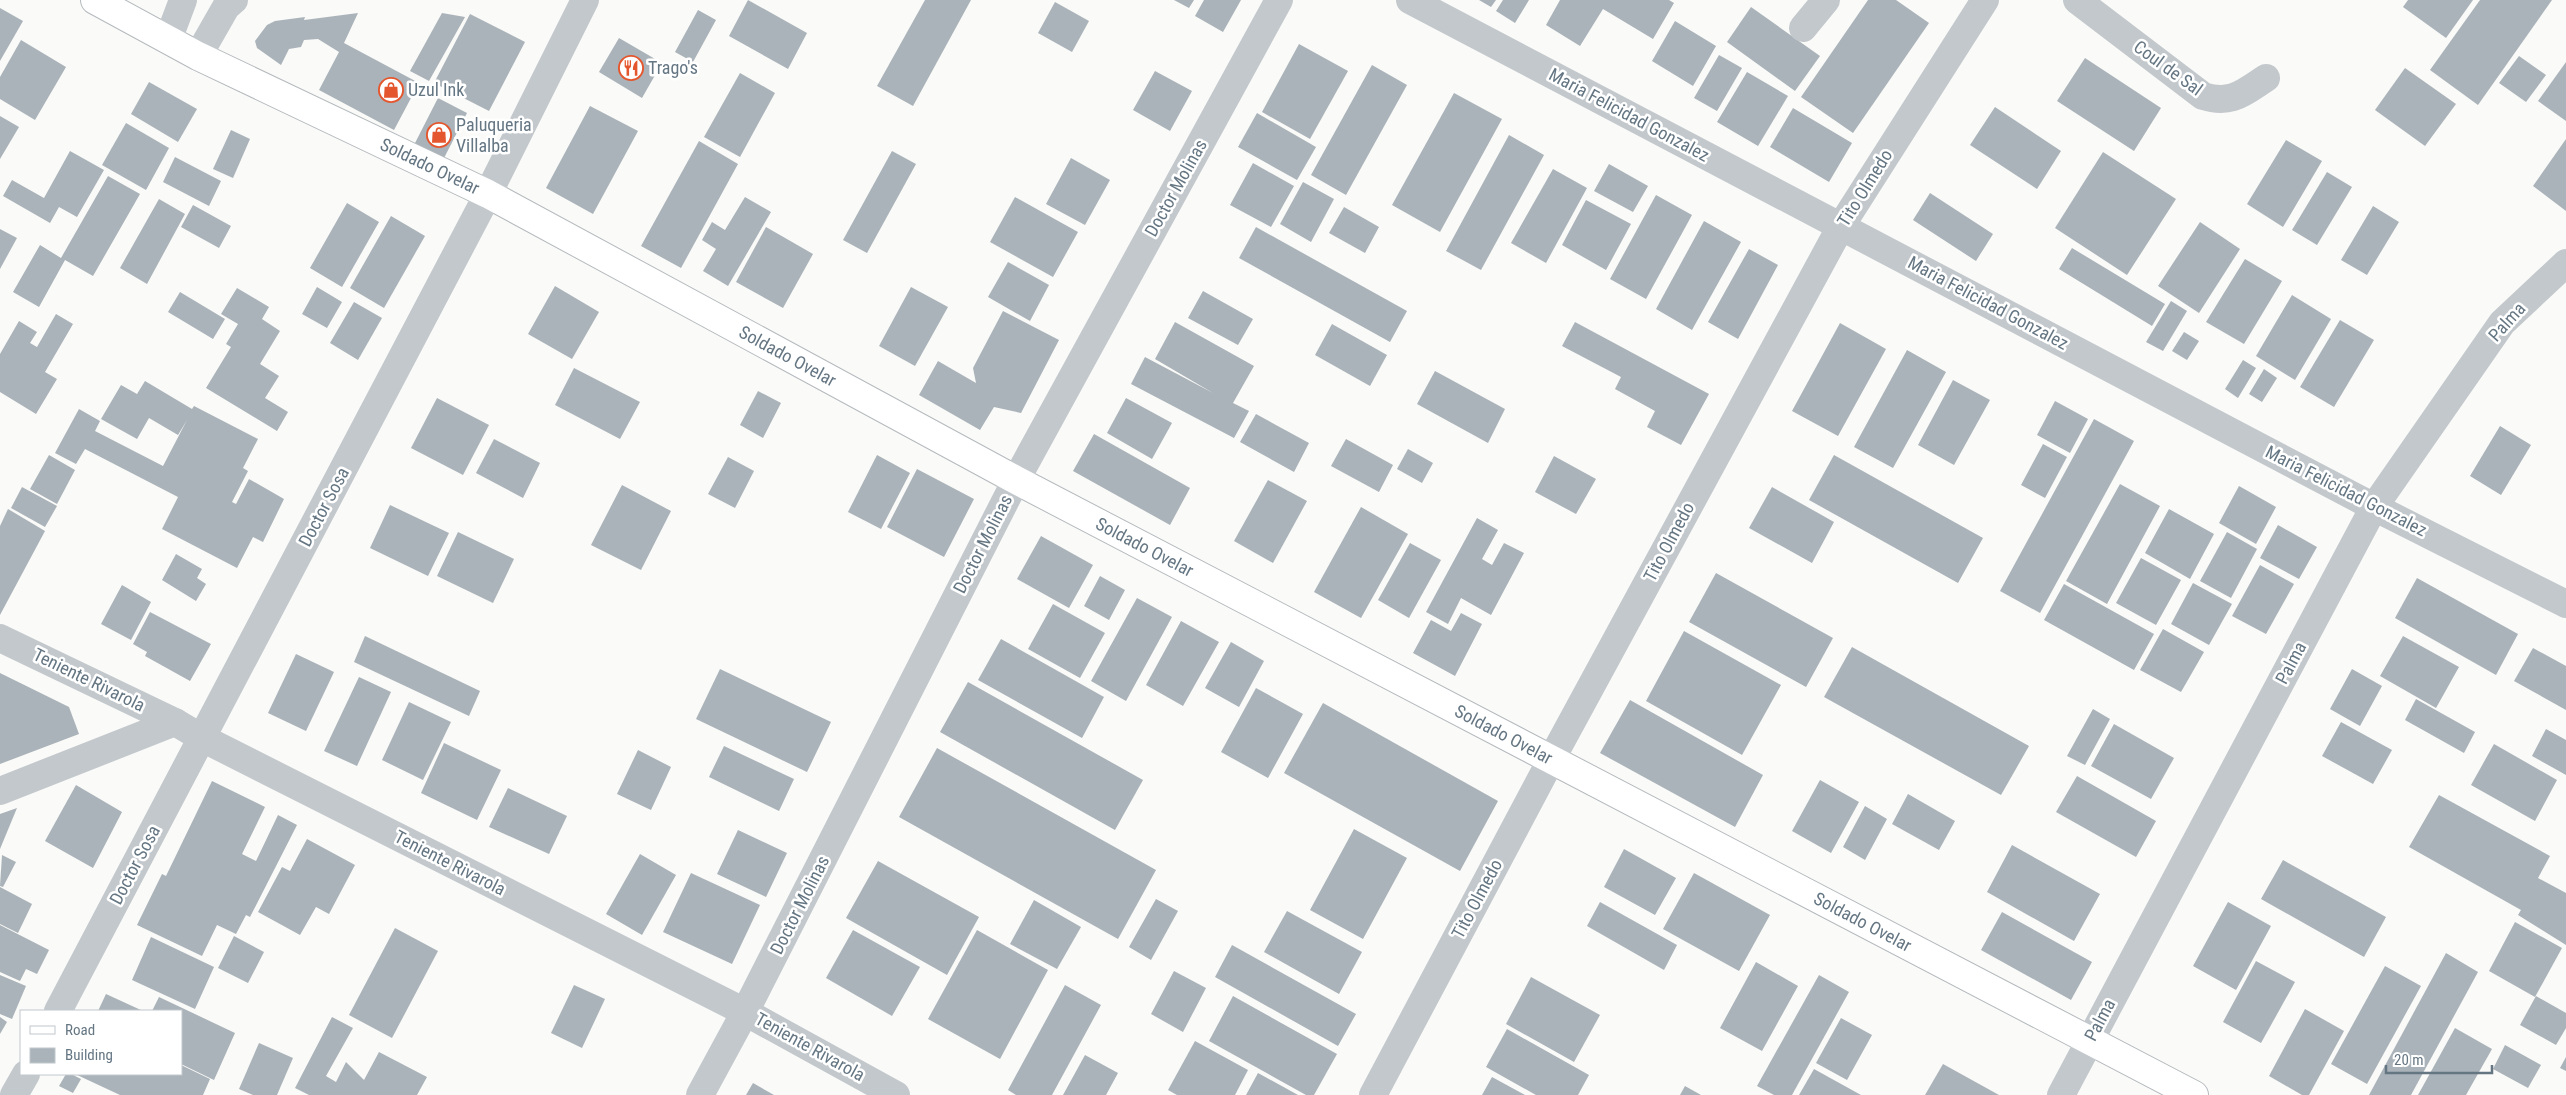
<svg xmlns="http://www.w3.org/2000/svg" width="2566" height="1095" font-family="'Roboto Condensed',sans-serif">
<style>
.building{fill:#aab3b9}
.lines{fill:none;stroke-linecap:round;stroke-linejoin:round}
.major-casing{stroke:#b5babe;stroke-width:30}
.minor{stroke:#c3c8cc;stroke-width:28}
.major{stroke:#fff;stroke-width:28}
.labels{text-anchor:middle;stroke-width:5;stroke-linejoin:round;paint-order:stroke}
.poi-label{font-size:18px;fill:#657683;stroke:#fff;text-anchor:start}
.street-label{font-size:18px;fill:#657683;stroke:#fff}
</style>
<rect width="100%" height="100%" fill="#fafaf8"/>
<g class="building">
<path d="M748 0 807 33 788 69 729 36Z"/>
<path d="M925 0H971L913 106 877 86Z"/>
<path d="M1174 0H1194L1189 8Z"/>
<path d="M1204 0H1241L1223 32 1195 16Z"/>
<path d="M1479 0H1496L1491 7Z"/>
<path d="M1503 0H1529L1515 23 1496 11Z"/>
<path d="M1560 0H1669L1674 3 1653 39 1603 9 1580 46 1546 25Z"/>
<path d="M1868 0H1896L1929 23 1853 133 1801 97Z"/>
<path d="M2408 0H2473L2446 38 2403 7Z"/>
<path d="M2480 0H2552L2478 105 2430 70Z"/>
<path d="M1055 2 1089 21 1072 52 1038 33Z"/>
<path d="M1751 7 1820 56 1795 91 1727 42Z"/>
<path d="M0 8 23 21 0 61Z"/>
<path d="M698 10 716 20 693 62 675 52Z"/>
<path d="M358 13 344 43 419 83 394 130 319 90 339 52 318 39 304 40 301 47 289 49 281 65 257 48 255 41 267 25 275 21 305 17 304 20 312 19Z"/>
<path d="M442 13 465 17 429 81 410 71Z"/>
<path d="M470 14 525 42 489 111 434 83Z"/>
<path d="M1675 21 1716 46 1693 86 1652 61Z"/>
<path d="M619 38 662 63 642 98 599 72Z"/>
<path d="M21 40 66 67 35 120 0 99V77Z"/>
<path d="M1299 44 1348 71 1310 139 1262 112Z"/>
<path d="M1719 55 1742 68 1717 111 1694 98Z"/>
<path d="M2519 56 2546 75 2526 102 2499 83Z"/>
<path d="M2085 58 2161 108 2134 151 2057 101Z"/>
<path d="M2566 62V121L2538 101Z"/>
<path d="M1372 65 1407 85 1346 195 1311 175Z"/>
<path d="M2405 68 2456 104 2425 146 2375 110Z"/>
<path d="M1155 71 1192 91 1170 131 1133 110Z"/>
<path d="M1747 72 1788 96 1758 146 1717 122Z"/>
<path d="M740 73 775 93 740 157 704 137Z"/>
<path d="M149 82 197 109 178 142 131 114Z"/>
<path d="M1454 93 1502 119 1440 232 1392 205Z"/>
<path d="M438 98 467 113 443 160 414 145Z"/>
<path d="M590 106 638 131 593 214 546 188Z"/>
<path d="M1995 107 2061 151 2037 189 1970 145Z"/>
<path d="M1793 108 1852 143 1829 182 1770 147Z"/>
<path d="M1257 113 1316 147 1297 180 1238 147Z"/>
<path d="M0 116 19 127 0 159Z"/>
<path d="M126 123 169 148 146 190 102 165Z"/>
<path d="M231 130 250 139 233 178 213 169Z"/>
<path d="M1509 135 1544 155 1481 270 1446 251Z"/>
<path d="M2566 139V211L2533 186Z"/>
<path d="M2286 140 2322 161 2283 227 2247 204Z"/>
<path d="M699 141 738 164 681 268 641 246Z"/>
<path d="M70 151 104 170 77 217 59 207 50 223 3 196 12 180 44 198Z"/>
<path d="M892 151 916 164 867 253 843 240Z"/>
<path d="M2103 152 2176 199 2127 275 2055 228Z"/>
<path d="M175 157 221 181 209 206 163 182Z"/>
<path d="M1071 158 1110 180 1085 225 1046 204Z"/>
<path d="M1253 163 1294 186 1271 227 1230 205Z"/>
<path d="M1609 164 1648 186 1633 212 1594 191Z"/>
<path d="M1553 169 1587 188 1546 263 1511 243Z"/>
<path d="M2327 172 2352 187 2317 245 2292 230Z"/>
<path d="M108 176 140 194 93 276 65 260 39 307 13 292 40 245 61 258Z"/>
<path d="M1303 182 1334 199 1311 242 1280 224Z"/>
<path d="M1930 193 1993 234 1976 261 1913 220Z"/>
<path d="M1656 195 1692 215 1646 299 1610 279Z"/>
<path d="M745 197 771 212 728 286 703 271 716 249 702 240 712 222 725 230Z"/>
<path d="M1015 197 1078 232 1053 277 990 242Z"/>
<path d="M159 199 185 214 147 284 120 268Z"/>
<path d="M1586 200 1631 224 1606 270 1562 245Z"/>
<path d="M347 203 379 222 342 287 310 268Z"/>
<path d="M193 205 231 226 219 248 181 227Z"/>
<path d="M2373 206 2399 222 2367 275 2341 260Z"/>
<path d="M1344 207 1379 227 1365 253 1329 233Z"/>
<path d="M391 216 425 236 384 308 350 288Z"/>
<path d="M1704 221 1741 242 1692 330 1656 309Z"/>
<path d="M2200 222 2240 249 2199 313 2158 286Z"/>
<path d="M766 227 813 254 783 308 736 282Z"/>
<path d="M1256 227 1407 311 1390 342 1239 258Z"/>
<path d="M0 229 17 238 0 269Z"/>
<path d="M2072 248 2165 304 2152 326 2059 269Z"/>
<path d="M1749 249 1778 265 1738 339 1708 322Z"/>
<path d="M2245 259 2282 281 2244 344 2206 322Z"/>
<path d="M1008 262 1049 285 1030 321 988 297Z"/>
<path d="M555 286 599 312 572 359 528 334Z"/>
<path d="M317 287 342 302 327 328 302 314Z"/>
<path d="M911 287 948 307 915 366 879 346Z"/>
<path d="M237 288 269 307 262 319 280 331 260 364 279 376 265 398 288 412 277 431 206 388 231 347 226 344 238 324 221 314Z"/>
<path d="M1203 291 1253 319 1238 345 1188 318Z"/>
<path d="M180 292 225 319 213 339 168 312Z"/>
<path d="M2292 295 2331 319 2295 380 2256 356Z"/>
<path d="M2171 301 2187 311 2163 351 2146 342Z"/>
<path d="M354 302 382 318 358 360 330 343Z"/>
<path d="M1003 311 1059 340 1021 413 994 407 980 430 919 395 938 361 976 383 973 368Z"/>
<path d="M56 314 73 324 45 372 57 379 36 414 0 392V354L19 321 37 332 30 343 37 347Z"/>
<path d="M2340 320 2374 340 2334 407 2300 387Z"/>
<path d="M1175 322 1254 366 1233 403 1249 411 1234 438 1131 384 1145 357 1213 393 1155 359Z"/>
<path d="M1575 322 1709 394 1681 445 1647 427 1655 411 1615 389 1621 377 1562 346Z"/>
<path d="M1840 323 1886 349 1838 436 1792 411Z"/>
<path d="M1332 324 1387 355 1370 386 1315 355Z"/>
<path d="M2184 332 2199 341 2187 360 2172 351Z"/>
<path d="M1907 350 1946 372 1893 468 1854 447Z"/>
<path d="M2243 360 2256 368 2238 398 2225 389Z"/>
<path d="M574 368 640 402 620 439 555 405Z"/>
<path d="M2264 369 2277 378 2262 402 2249 394Z"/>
<path d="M1435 371 1505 409 1488 443 1417 404Z"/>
<path d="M1953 380 1990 400 1954 465 1918 445Z"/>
<path d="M145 381 192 409 194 406 258 439 243 468 248 471 232 502 236 504 249 479 284 499 263 542 253 537 237 568 162 529 178 497 85 449 76 464 55 453 79 409 100 421 95 431 163 466 187 420 178 435 149 418 137 439 101 419 121 385 137 394Z"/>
<path d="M758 391 781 403 763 438 740 425Z"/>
<path d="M437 398 489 425 463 475 411 448Z"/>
<path d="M1126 398 1172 423 1152 459 1107 433Z"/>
<path d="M2055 401 2088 419 2070 453 2037 435Z"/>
<path d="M1256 414 1309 443 1294 472 1240 442Z"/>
<path d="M2094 419 2134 441 2040 613 2000 591Z"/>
<path d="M2500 426 2531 445 2501 495 2470 476Z"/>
<path d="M1094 434 1190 488 1170 525 1073 471Z"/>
<path d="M494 439 540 463 523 498 476 473Z"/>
<path d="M1346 439 1393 465 1379 492 1331 466Z"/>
<path d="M2043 444 2067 457 2045 498 2021 485Z"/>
<path d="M1408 449 1433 463 1422 483 1397 469Z"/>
<path d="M49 455 75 470 57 504 30 489Z"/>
<path d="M877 455 910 473 881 529 848 512Z"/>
<path d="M1834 455 1983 538 1958 583 1809 500Z"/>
<path d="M1554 456 1596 479 1576 514 1535 492Z"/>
<path d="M728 457 754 471 735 508 708 494Z"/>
<path d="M917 469 974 499 944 557 887 527Z"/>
<path d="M1268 480 1307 501 1273 563 1234 541Z"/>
<path d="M2120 484 2160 506 2107 604 2066 581Z"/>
<path d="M622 485 671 511 641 570 591 545Z"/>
<path d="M2239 486 2276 507 2256 544 2219 523Z"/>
<path d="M22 487 57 506 45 527 11 508Z"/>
<path d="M1772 487 1834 522 1812 563 1749 528Z"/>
<path d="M390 505 449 533 428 576 370 548Z"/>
<path d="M1361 507 1408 534 1361 618 1314 592Z"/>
<path d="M8 509 45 531 0 615V526Z"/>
<path d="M2169 509 2214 534 2190 579 2145 553Z"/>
<path d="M1477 518 1498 530 1482 559 1492 565 1504 543 1524 553 1491 615 1461 598 1448 624 1426 612Z"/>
<path d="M2278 525 2317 547 2299 579 2260 558Z"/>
<path d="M458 532 514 559 493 603 437 576Z"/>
<path d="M2227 532 2257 549 2231 598 2200 581Z"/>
<path d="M1041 536 1093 565 1069 608 1017 579Z"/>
<path d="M1410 543 1441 560 1409 618 1378 600Z"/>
<path d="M176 554 202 569 197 578 206 584 196 601 162 580Z"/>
<path d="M2141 558 2181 580 2156 625 2116 603Z"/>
<path d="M2260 565 2294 584 2266 634 2232 616Z"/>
<path d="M1716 573 1833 638 1806 687 1689 622Z"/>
<path d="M1100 576 1125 590 1109 620 1084 606Z"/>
<path d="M2417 578 2518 634 2496 675 2395 618Z"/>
<path d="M2193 583 2232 604 2209 645 2171 624Z"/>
<path d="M2064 584 2154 634 2134 670 2044 620Z"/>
<path d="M122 585 151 602 131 640 101 624Z"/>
<path d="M1137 598 1172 617 1126 701 1091 681Z"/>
<path d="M1053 604 1105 633 1080 678 1028 649Z"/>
<path d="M150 612 211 644 190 681 145 656 147 652 133 644Z"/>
<path d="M1461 613 1482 624 1455 676 1413 653 1431 620 1451 631Z"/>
<path d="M1181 621 1219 642 1183 706 1146 685Z"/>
<path d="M2163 629 2204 652 2181 692 2140 670Z"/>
<path d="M1684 631 1781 685 1742 755 1646 701Z"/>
<path d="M365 636 480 691 469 716 354 662Z"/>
<path d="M2403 636 2459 667 2436 708 2380 676Z"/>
<path d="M1001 639 1104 697 1082 738 978 680Z"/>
<path d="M1231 642 1264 661 1239 707 1205 688Z"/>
<path d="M1852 647 2029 746 2001 795 1824 697Z"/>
<path d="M2533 648 2566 666V710L2514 681Z"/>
<path d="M296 654 334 672 306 731 268 713Z"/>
<path d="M720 669 831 722 807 772 696 719Z"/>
<path d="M2352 669 2382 686 2360 726 2330 709Z"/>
<path d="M0 673 69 707 79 734 0 764Z"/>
<path d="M359 677 391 692 357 766 324 751Z"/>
<path d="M968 682 1143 780 1115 830 940 732Z"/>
<path d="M1256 688 1303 714 1268 778 1221 752Z"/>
<path d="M2416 699 2475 732 2464 753 2405 720Z"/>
<path d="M1630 700 1763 775 1735 827 1600 753Z"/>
<path d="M409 702 451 722 423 780 382 760Z"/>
<path d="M1323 703 1498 801 1460 871 1284 773Z"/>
<path d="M2093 709 2110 719 2085 765 2067 756Z"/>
<path d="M2341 722 2392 750 2373 784 2322 756Z"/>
<path d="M2114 724 2174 758 2151 799 2091 766Z"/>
<path d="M2546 729 2566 740V775L2532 756Z"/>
<path d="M444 743 501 770 477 820 421 793Z"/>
<path d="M2494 744 2557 780 2535 821 2471 785Z"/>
<path d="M724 746 794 779 779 811 709 777Z"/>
<path d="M937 748 1156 870 1118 939 899 817Z"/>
<path d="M638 750 671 767 651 810 617 794Z"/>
<path d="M2077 776 2156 821 2136 857 2056 812Z"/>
<path d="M1820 780 1859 802 1831 853 1792 831Z"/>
<path d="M212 781 265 807 242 854 256 861 278 815 297 825 250 917 246 915 236 934 217 925 202 956 137 925 162 874 166 876Z"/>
<path d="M76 785 122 812 93 868 45 841Z"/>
<path d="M508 788 567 816 549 854 489 827Z"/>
<path d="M1908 794 1955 821 1939 850 1892 824Z"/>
<path d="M2439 795 2550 856 2538 878 2566 893V945L2518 915 2521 910 2409 847Z"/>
<path d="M1865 806 1887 819 1865 860 1843 847Z"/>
<path d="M17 808 0 849V814Z"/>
<path d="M1354 829 1407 858 1363 939 1310 910Z"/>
<path d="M738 830 787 853 766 897 717 874Z"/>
<path d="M307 839 355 865 329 914 316 907 300 935 258 912 282 867 290 871Z"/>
<path d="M2012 845 2100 894 2074 941 1987 892Z"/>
<path d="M1624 849 1676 878 1655 915 1604 887Z"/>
<path d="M640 854 676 875 642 935 606 914Z"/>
<path d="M2 855 16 862 3 887 0 886Z"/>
<path d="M2283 860 2386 917 2364 957 2261 899Z"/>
<path d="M878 861 979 917 947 975 846 918Z"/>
<path d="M691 873 760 905 732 964 663 932Z"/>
<path d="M1694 873 1770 915 1739 971 1663 929Z"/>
<path d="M0 887 32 904 18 933 0 924Z"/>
<path d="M1156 899 1178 911 1151 960 1129 947Z"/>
<path d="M1034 900 1081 927 1057 969 1010 944Z"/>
<path d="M1600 902 1677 945 1664 970 1587 926Z"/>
<path d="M2228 902 2271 926 2236 990 2193 966Z"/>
<path d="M1287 911 1362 952 1339 994 1264 952Z"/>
<path d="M2002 912 2092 962 2071 1000 1981 950Z"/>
<path d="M2515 922 2562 948 2535 997 2489 971Z"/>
<path d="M0 925 49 950 37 974 26 969 20 981 0 972Z"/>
<path d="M395 928 438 951 392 1038 349 1015Z"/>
<path d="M853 930 920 967 892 1016 826 978Z"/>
<path d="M977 930 1048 970 1000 1059 928 1019Z"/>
<path d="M234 936 264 952 248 983 218 968Z"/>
<path d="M151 937 214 967 195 1009 132 980Z"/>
<path d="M1232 945 1356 1014 1338 1046 1215 977Z"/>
<path d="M2446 953 2478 972 2411 1095H2369Z"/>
<path d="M2256 961 2295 982 2261 1043 2223 1022Z"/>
<path d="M1756 962 1798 986 1762 1051 1720 1028Z"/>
<path d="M2385 966 2421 986 2367 1084 2331 1064Z"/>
<path d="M1174 971 1206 988 1183 1032 1151 1014Z"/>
<path d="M0 975 26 986 12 1019 0 1014Z"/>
<path d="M1819 975 1849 992 1792 1095H1774L1757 1086Z"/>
<path d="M1531 977 1600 1015 1574 1062 1506 1024Z"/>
<path d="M574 985 605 999 582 1048 551 1033Z"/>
<path d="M1065 985 1101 1005 1052 1095H1016L1008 1090Z"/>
<path d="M106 994 143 1011H98Z"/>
<path d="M1233 996 1337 1054 1314 1095H1306L1209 1041Z"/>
<path d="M2536 996 2566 1013V1028L2556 1045 2520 1025Z"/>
<path d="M159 997 235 1033 214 1080 181 1064V1011H152Z"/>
<path d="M2305 1009 2344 1031 2309 1095H2302L2269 1076Z"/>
<path d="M0 1017 7 1022 0 1034Z"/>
<path d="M332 1017 353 1028 326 1076 336 1082 346 1062 364 1080 379 1052 427 1077 417 1095H309L295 1088Z"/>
<path d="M1841 1018 1872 1035 1847 1080 1816 1063Z"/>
<path d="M2455 1028 2492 1049 2466 1095H2418Z"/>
<path d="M1507 1029 1589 1075 1578 1095H1536L1486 1067Z"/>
<path d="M1195 1041 1248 1070 1235 1095H1177L1168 1090Z"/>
<path d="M259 1043 293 1058 277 1095H253L239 1089Z"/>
<path d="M2505 1045 2541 1065 2528 1088 2493 1069Z"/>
<path d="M1085 1055 1118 1073 1106 1095H1063Z"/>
<path d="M2566 1057V1071L2560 1068Z"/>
<path d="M1943 1064 1999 1095H1925Z"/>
<path d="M181 1065 210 1079 203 1095H120L75 1074H181Z"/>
<path d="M1814 1069 1861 1095H1799Z"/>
<path d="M1258 1073 1298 1095H1246Z"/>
<path d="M66 1074H71L81 1079 73 1093 59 1086Z"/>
<path d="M1492 1077 1525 1095H1482Z"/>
<path d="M753 1083 774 1095H746Z"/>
<path d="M1685 1086 1701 1095H1680Z"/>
</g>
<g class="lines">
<defs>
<g id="major">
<path id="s1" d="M95 0 198 56 488 194 1016 480 2194 1095"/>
</g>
</defs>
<use href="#major" class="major-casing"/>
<g class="minor">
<path d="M1410 0 2374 507 2566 604"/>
<path d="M2077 0 2203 96C2231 105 2243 93 2266 78"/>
<path d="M1803 28 1826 0"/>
<path d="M168 40 183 0"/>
<path d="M198 56 226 7 234 0"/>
<path d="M0 638 175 722 202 738 745 1012 896 1095"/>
<path d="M0 791 175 722"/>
<path d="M58 1011 488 194 585 0"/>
<path d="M14 1095 26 1074"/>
<path d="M700 1095 745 1012 1016 480 1279 0"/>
<path d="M1373 1095 1551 760 1841 226 1985 0"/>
<path d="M2061 1095 2374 507 2502 323 2566 263"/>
</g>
<use href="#major" class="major"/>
</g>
<defs>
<symbol id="restaurant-ring" viewBox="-11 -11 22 22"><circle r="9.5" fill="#fff" stroke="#e4572e" stroke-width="1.5"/><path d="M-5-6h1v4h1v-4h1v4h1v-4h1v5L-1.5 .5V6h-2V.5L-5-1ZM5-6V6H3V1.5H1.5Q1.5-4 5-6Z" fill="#e4572e"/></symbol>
<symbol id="shop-ring" viewBox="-11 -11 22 22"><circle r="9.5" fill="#fff" stroke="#e4572e" stroke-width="1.5"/><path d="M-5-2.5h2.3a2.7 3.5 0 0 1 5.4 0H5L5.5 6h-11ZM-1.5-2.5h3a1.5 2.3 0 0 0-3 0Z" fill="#e4572e"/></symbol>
</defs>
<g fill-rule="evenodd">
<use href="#restaurant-ring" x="617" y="54" width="28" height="28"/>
<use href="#shop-ring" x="377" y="76" width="28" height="28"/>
<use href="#shop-ring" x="425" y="121" width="28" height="28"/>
</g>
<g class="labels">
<g class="poi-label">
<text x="648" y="74">Trago's</text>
<text x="408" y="96">Uzul Ink</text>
<text x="456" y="131">Paluqueria<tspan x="456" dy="21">Villalba</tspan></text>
</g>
<g class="street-label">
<text transform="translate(2168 68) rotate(36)" y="6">Coul de Sal</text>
<text transform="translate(1629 115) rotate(28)" y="6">Maria Felicidad Gonzalez</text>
<text dy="6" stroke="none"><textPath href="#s1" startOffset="374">Soldado Ovelar</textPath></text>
<text transform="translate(1176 188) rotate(-61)" y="6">Doctor Molinas</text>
<text transform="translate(1865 188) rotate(-58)" y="6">Tito Olmedo</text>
<text transform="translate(1988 303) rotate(28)" y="6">Maria Felicidad Gonzalez</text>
<text transform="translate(2507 322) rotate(-48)" y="6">Palma</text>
<text dy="6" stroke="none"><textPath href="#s1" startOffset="779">Soldado Ovelar</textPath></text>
<text transform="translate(2346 491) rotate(27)" y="6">Maria Felicidad Gonzalez</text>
<text transform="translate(324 507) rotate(-62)" y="6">Doctor Sosa</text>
<text transform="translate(1669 542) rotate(-62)" y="6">Tito Olmedo</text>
<text transform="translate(983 544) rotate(-63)" y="6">Doctor Molinas</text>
<text dy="6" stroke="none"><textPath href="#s1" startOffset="1184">Soldado Ovelar</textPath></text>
<text transform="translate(2291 663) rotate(-62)" y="6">Palma</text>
<text transform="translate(89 680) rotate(26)" y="6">Teniente Rivarola</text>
<text dy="6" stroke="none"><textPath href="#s1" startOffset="1589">Soldado Ovelar</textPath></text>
<text transform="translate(450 863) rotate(27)" y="6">Teniente Rivarola</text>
<text transform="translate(135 865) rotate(-62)" y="6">Doctor Sosa</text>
<text transform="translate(1477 899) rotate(-62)" y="6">Tito Olmedo</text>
<text transform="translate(800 905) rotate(-63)" y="6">Doctor Molinas</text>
<text dy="6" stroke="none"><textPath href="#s1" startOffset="1994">Soldado Ovelar</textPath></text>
<text transform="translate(2100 1020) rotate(-62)" y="6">Palma</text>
<text transform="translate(810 1047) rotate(29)" y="6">Teniente Rivarola</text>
</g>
</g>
<rect x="20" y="1010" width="162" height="65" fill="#ffffff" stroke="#c1c8cd"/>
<rect x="30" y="1026" width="25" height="8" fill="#ffffff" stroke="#c1c8cd"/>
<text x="65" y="1035" font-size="15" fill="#657683">Road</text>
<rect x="30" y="1048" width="25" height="15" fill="#aab3b9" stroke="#c1c8cd"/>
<text x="65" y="1060" font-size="15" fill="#657683">Building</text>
<path d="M2386 1065v8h106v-8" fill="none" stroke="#657683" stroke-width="2.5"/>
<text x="2394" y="1065" font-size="15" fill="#657683" stroke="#ffffff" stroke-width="4" paint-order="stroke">20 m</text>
</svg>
